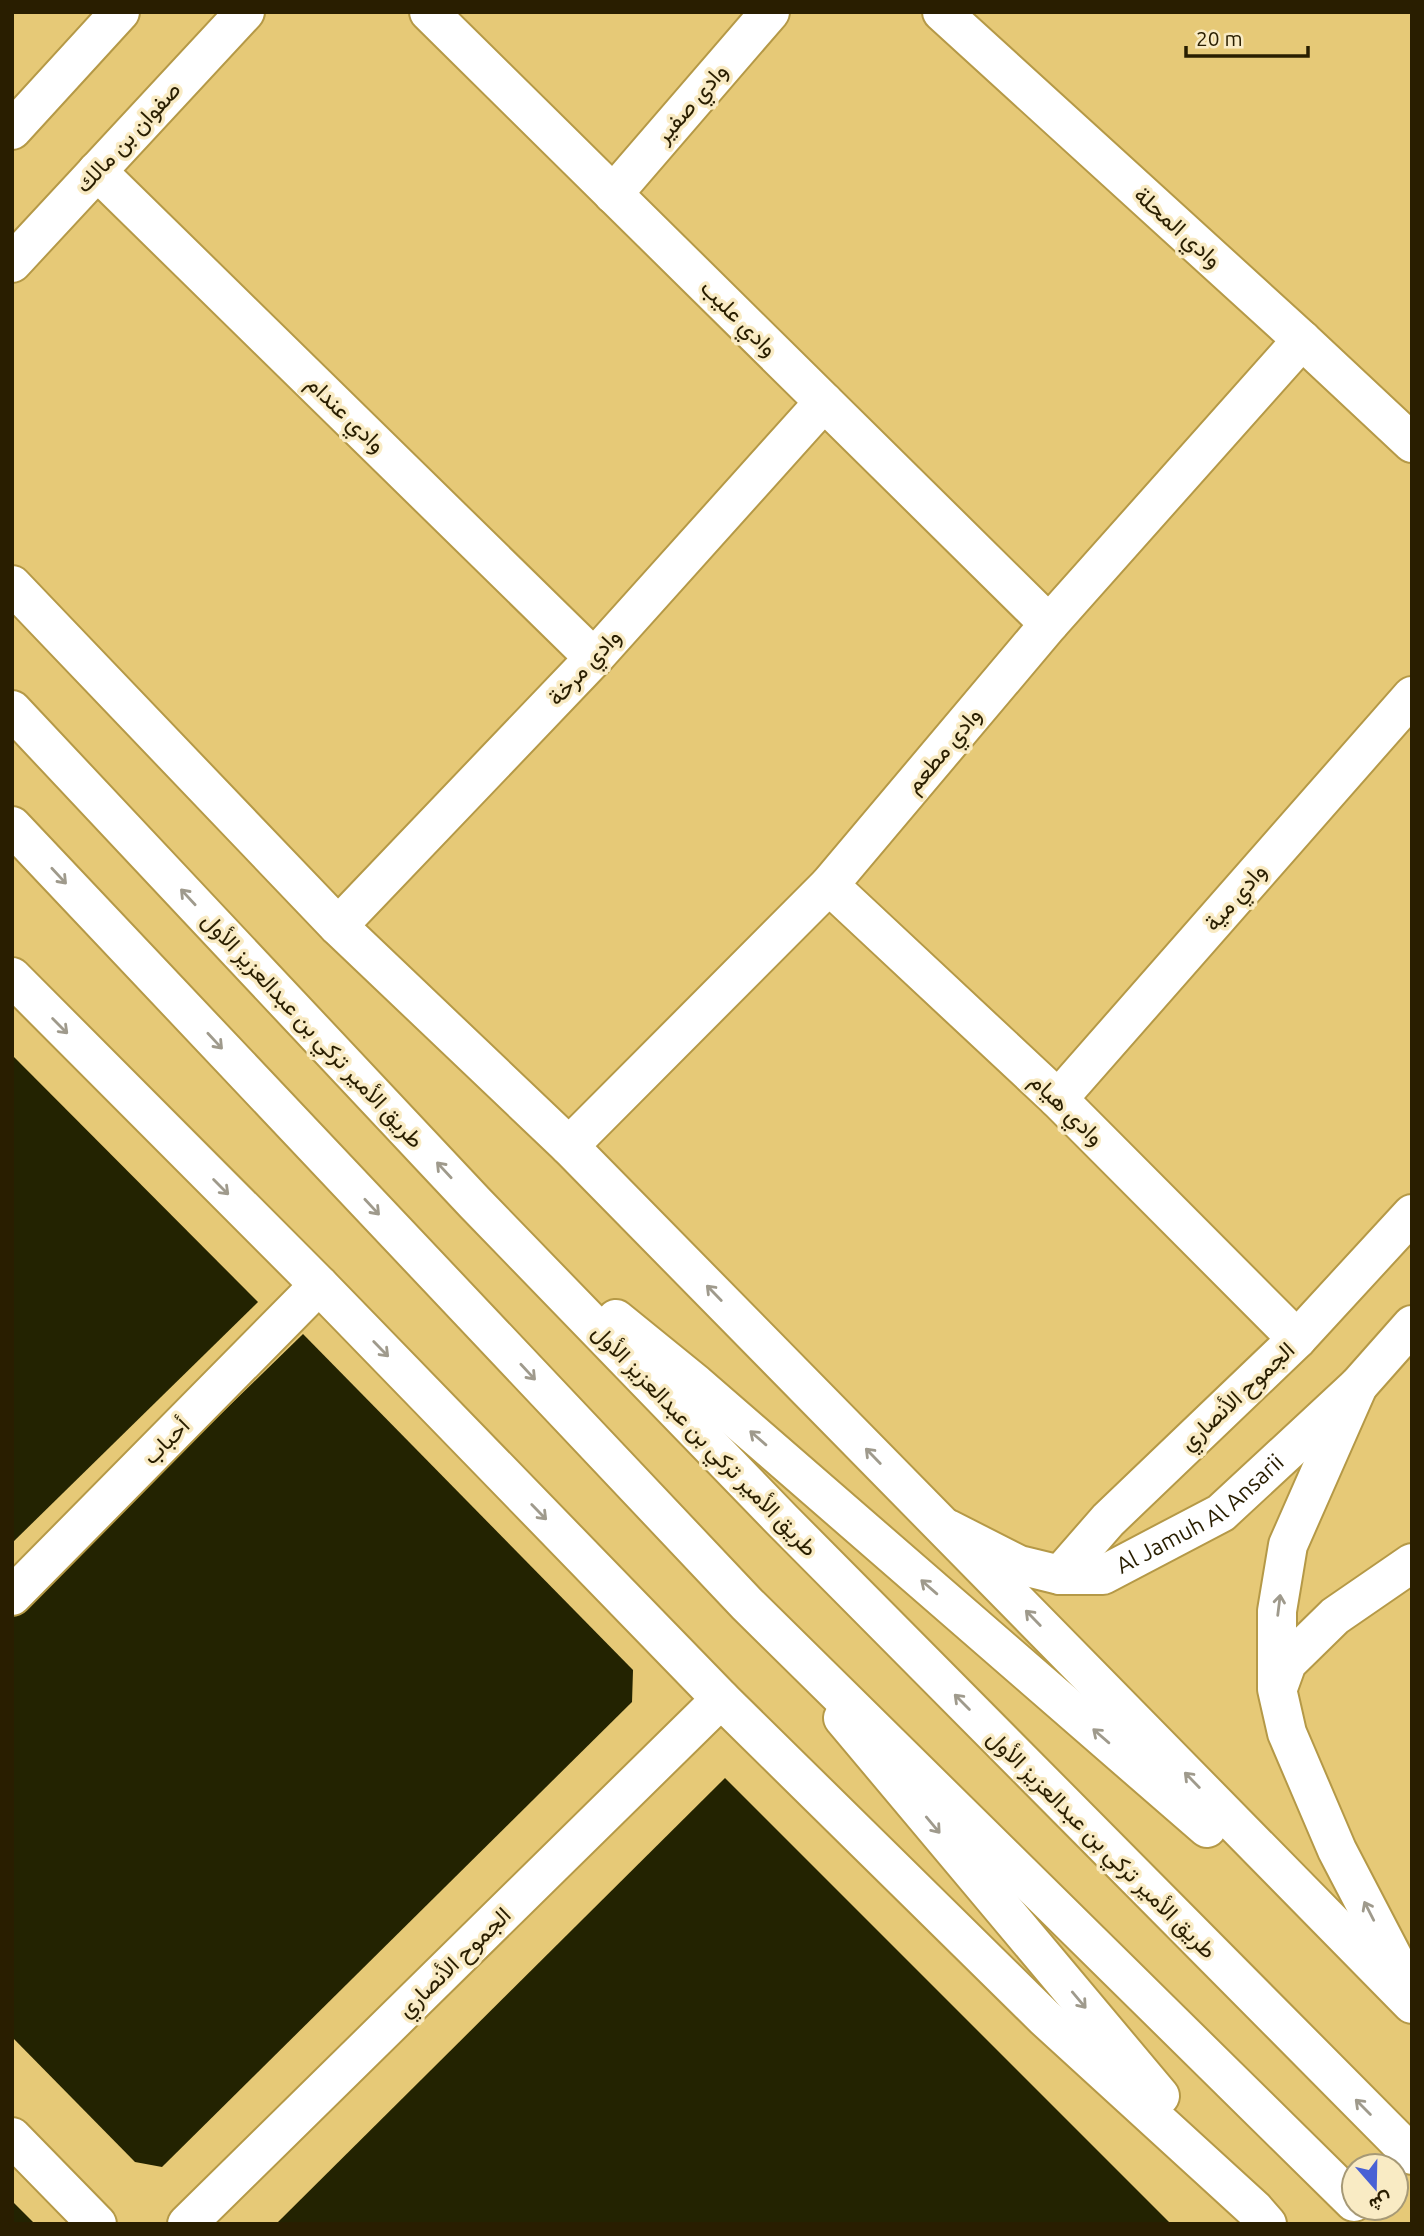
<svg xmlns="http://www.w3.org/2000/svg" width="1424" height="2236" font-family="Ubuntu,Vazirmatn,sans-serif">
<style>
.building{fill:#232301}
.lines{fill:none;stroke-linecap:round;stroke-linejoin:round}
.minor-casing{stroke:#b59947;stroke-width:42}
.major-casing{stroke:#b59947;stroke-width:42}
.minor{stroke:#fff;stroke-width:38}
.major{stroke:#fff;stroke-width:38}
.oneway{stroke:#9f9a8c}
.labels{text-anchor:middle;stroke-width:7;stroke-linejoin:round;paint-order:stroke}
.street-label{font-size:23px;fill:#291e00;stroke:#f9ebc4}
</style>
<rect width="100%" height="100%" fill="#e6c977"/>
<g class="building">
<path d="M12 1055 258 1302 12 1543Z"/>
<path d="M303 1334 633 1670 632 1702 162 2167 135 2162 12 2037V1617Z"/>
<path d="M725 1778 1171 2224H276Z"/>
<path d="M12 2201 35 2224H12Z"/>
</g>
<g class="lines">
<defs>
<g id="minor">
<path d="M429 12 1049 624"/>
<path d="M942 12 1302 340 1412 443"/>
<path d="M12 130 120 12"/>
<path d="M97 171 594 658"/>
<path d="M613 194 770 12"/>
<path d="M12 263 245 12"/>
<path d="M829 885 1058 1099 1297 1339"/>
<path d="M338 926 594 658 824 402"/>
<path d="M12 977 319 1285 721 1699 1045 2018 1254 2209 1267 2224"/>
<path d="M1058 1099 1412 696"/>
<path d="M569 1146 829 885 1049 624 1302 340"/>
<path d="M1358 1386 1288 1545 1277 1611V1689L1287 1733 1337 1850 1412 1994"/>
<path id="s1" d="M948 1529 1019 1565 1060 1575H1103L1221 1513 1358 1386 1412 1325"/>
<path d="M1060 1575 1108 1520 1297 1339 1412 1214"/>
<path d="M12 1596 319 1285"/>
<path d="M1278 1688 1287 1663 1335 1616 1412 1563"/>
<path d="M843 1718 1160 2096"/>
<path d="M12 2137 97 2224"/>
<path d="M187 2224 721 1699"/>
</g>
<g id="major">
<path d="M12 585 338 926 569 1146 1412 2004"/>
<path d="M12 710 475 1203 782 1520 1412 2155"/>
<path d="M12 826 747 1604 1354 2202"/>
<path d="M616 1319 696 1384 1207 1828"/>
</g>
</defs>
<use href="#minor" class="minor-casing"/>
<use href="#major" class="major-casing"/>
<use href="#minor" class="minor"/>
<use href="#major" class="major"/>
</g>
<defs><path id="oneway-shaft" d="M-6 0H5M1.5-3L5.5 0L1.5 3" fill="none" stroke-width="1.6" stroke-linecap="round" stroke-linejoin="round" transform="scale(1.75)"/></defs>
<g class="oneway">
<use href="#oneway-shaft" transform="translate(59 876) rotate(47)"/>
<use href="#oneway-shaft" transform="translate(188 897) rotate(-133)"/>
<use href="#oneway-shaft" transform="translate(60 1026) rotate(45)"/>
<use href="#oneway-shaft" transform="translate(215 1041) rotate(47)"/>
<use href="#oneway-shaft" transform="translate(444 1170) rotate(-133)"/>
<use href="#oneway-shaft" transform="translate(221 1187) rotate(45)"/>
<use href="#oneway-shaft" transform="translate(372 1207) rotate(47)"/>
<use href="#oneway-shaft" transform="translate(714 1293) rotate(-134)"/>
<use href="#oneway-shaft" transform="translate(381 1349) rotate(46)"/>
<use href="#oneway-shaft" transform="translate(528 1372) rotate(47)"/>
<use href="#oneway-shaft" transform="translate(758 1438) rotate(-139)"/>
<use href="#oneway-shaft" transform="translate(873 1456) rotate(-134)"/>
<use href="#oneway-shaft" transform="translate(539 1512) rotate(46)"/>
<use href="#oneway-shaft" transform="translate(929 1587) rotate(-139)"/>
<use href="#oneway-shaft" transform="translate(1279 1605) rotate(-83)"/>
<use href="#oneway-shaft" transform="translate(1033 1618) rotate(-134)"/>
<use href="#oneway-shaft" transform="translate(962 1702) rotate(-135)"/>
<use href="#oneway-shaft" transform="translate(1101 1736) rotate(-139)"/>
<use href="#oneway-shaft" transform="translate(1192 1780) rotate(-134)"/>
<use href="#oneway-shaft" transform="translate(933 1825) rotate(50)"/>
<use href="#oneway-shaft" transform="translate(1369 1911) rotate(-117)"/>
<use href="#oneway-shaft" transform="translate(1079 2000) rotate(50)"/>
<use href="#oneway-shaft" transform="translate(1363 2107) rotate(-135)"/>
</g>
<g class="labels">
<g class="street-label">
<text transform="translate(691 103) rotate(-49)" y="8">وادي صفير</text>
<text transform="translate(128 137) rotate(-47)" y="8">صفوان بن مالك</text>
<text transform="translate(1178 227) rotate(42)" y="8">وادي المحلة</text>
<text transform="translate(739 318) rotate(45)" y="8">وادي عليب</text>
<text transform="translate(346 414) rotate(44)" y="8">وادي عندام</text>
<text transform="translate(584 667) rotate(-47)" y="8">وادي مرخة</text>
<text transform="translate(943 750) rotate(-50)" y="8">وادي مطعم</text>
<text transform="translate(1235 897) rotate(-49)" y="8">وادي مية</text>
<text transform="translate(313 1030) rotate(47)" y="8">طريق الأمير تركي بن عبدالعزيز الأول</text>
<text transform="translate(1067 1109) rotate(44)" y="8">وادي هيام</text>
<text transform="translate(1237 1396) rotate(-43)" y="8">الجموح الأنصاري</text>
<text transform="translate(705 1440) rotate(46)" y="8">طريق الأمير تركي بن عبدالعزيز الأول</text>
<text transform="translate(166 1441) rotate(-45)" y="8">أحباب</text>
<text dy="8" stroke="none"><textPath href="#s1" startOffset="280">Al Jamuh Al Ansarii</textPath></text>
<text transform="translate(1102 1844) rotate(45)" y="8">طريق الأمير تركي بن عبدالعزيز الأول</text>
<text transform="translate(454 1962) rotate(-44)" y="8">الجموح الأنصاري</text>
</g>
</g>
<rect width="1424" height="2236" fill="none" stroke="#291e00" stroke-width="28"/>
<g transform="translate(1375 2187) rotate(160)"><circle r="33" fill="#f9ebc4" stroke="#a69976" stroke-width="2"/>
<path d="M0-5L12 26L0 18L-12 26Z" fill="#4961d5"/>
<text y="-10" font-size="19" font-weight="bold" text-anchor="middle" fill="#291e00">ش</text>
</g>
<path d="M1186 46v10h122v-10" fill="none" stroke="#291e00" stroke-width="3.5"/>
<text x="1196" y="46" font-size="21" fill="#291e00" stroke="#f9ebc4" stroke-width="5" paint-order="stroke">20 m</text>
</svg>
